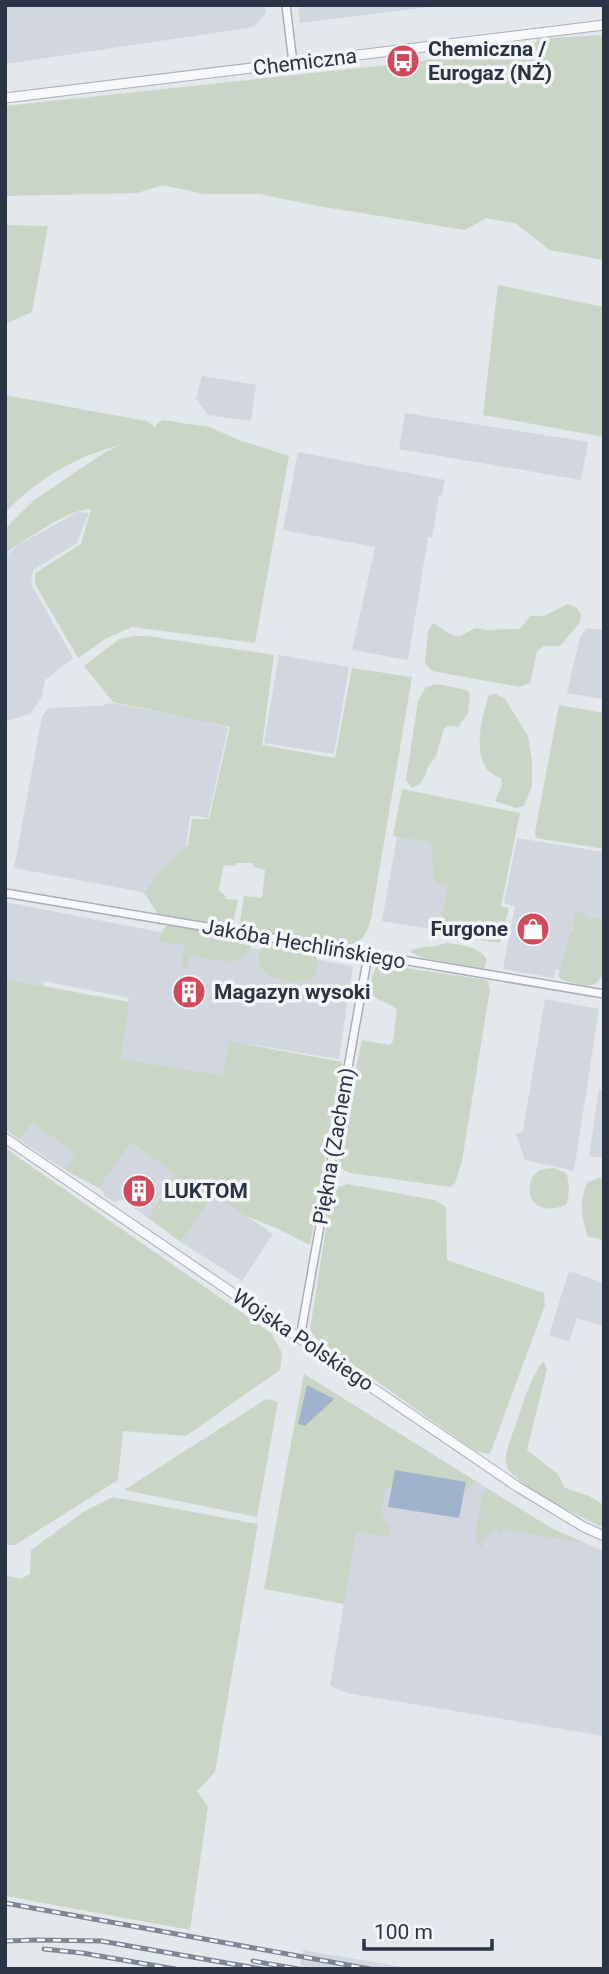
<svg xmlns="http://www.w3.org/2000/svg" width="609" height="1974" font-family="Roboto,sans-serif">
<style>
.built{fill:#d2d6de}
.green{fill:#c9d6c5}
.water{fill:#9fb4cc}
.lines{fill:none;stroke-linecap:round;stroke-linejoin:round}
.minor-casing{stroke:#a9aeb7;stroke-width:10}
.tertiary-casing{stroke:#a9aeb7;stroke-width:11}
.minor{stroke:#f7f8fa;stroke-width:7}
.tertiary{stroke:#f7f8fa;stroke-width:9}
.rail-casing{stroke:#7d8696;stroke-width:5}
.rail{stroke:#f4f6f9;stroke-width:2.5;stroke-dasharray:8;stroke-linecap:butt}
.labels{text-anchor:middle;stroke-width:7;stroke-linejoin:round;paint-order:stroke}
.poi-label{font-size:21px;font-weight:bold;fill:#2b3445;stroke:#f4f6f9;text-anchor:start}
.street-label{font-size:21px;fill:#2b3445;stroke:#f4f6f9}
</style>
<rect width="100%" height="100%" fill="#e4e7ec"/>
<g class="built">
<path d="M5 5H265L266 13 254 27 5 64Z"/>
<path d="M298 5H445L300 23Z"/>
<path d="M202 376 256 385 251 421 208 415 196 399Z"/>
<path d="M405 413 588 442 581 480 399 449Z"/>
<path d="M298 452 445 480 442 495H439L432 537H428L408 660 352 650 375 547 283 530Z"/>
<path d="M78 512 89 513 77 543 33 570 31 584 73 658 45 680 42 696 31 713 5 722V557L18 545Z"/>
<path d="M587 628 604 630V699L567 693 580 637Z"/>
<path d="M279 655 349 667 334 754 264 743Z"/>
<path d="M112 703 204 721 228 728 208 818 190 815 179 899 14 868 42 716 49 708 100 706Z"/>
<path d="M405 792 491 939 382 921Z"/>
<path d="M517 838 604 852V978L556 969 554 978 503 969 515 906 504 903Z"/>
<path d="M5 902 155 931 353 966 339 1059 229 1041 223 1077 121 1059 129 998 44 981 43 986 5 979Z"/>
<path d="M545 999 599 1009 574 1171 525 1160 516 1134 523 1131Z"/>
<path d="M599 1089 604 1090V1158L589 1156Z"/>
<path d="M32 1123 77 1153 65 1170 20 1140Z"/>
<path d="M129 1143 177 1174 148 1218 121 1199 115 1202 104 1196V1192L99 1188Z"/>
<path d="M214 1194 273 1234 242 1281 181 1242Z"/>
<path d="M569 1271 604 1283V1327L577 1318 569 1342 549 1335Z"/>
<path d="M304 1374 551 1528 604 1551V1736L347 1693 330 1686 357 1524 278 1514Z"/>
<path d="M303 1950 414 1969H300Z"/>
</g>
<g class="green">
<path d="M604 35V260L550 250 515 223 486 218 465 230 318 206 259 194H203L163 185 137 193 5 196V106L416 62 511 43 520 53H529L532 46 538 39Z"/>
<path d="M5 225 48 226 32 312 5 324Z"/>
<path d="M498 285 604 307V437L483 415Z"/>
<path d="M5 395 146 421 153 425V428L162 420 209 427 239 440 289 456 255 643 132 627 105 639 78 658 35 584V573L81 544 91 509C69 509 31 537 11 549L5 555V529L33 501 105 452 121 445C78 455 35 480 5 513Z"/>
<path d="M568 604 577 608 581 614 580 622 560 646H544L537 651 530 683 519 687 432 671 425 663 428 631 433 623C441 627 452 638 460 636 465 634 471 630 476 628L486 630 520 629 530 616H544Z"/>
<path d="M134 636H147L274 655 262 745 335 758 352 668 412 677 371 919C367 934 362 942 346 946L239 927 244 896 262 898 265 870 254 867 253 863H236L235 866 224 865 219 888 220 892 224 894 226 899 238 900 232 928 158 914 144 893 163 868 188 845 192 819H209L230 727 113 702 84 666 119 639Z"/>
<path d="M437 684 467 690 470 695 468 713 458 727 447 726 444 729 436 756 428 767 425 776 420 784 412 788 406 780 418 701 426 687Z"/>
<path d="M496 694 505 699 528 736 532 761V786L524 806 516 808 495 801 502 785 501 778C468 769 481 719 489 695Z"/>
<path d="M559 705 604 713V849L536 838 535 832Z"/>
<path d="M402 789 520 813 501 906 509 908 500 943 438 934 448 886 435 883 431 842 393 836Z"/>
<path d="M577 912 583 913 588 920 604 917V932L600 938 604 941C604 980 605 995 560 979L558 975 570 935 574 930 573 918Z"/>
<path d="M173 924 240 936 250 942 251 949C240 970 209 958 190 955L188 968 181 967 185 945 160 942C162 931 162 926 173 924Z"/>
<path d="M275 943C299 946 327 946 315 977 303 985 270 982 261 968 259 963 259 956 259 951L263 946Z"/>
<path d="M447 943C461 945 480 946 487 960L484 969 424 958 412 953 411 950C423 946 435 947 447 943Z"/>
<path d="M376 967 406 968 487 980 490 989 462 1161 455 1183 450 1187 351 1173C342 1170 338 1167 337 1157L362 1040 390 1045 393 1041 397 1009C388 1001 377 1002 370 992L371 981Z"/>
<path d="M5 979 129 1002 121 1059 223 1076 229 1041 342 1062 310 1245 274 1227 244 1215 214 1194 181 1242 148 1218 176 1174 130 1143 99 1188 65 1170 76 1153 32 1123 20 1140 5 1129Z"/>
<path d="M5 1148 271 1333 282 1353 280 1370 186 1436 123 1431 118 1480 15 1545H5Z"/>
<path d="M554 1168 566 1173C570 1183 569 1193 567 1204 551 1213 527 1209 530 1187 530 1181 532 1176 537 1172 541 1168 548 1169 554 1168Z"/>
<path d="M604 1176V1245L600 1239 588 1237C582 1217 578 1202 588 1182Z"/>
<path d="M348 1184 434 1200 446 1207 447 1260 544 1293 545 1305 490 1454 475 1451 317 1339 310 1330 332 1189Z"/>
<path d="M543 1361 547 1369 527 1450 558 1474 565 1488 589 1496 604 1505V1528C584 1519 508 1483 506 1463 504 1452 514 1431 517 1421 525 1398 529 1381 543 1361Z"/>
<path d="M304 1374 475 1481 464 1493 466 1482 395 1471 392 1488H385L382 1509H379L390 1528 391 1532 386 1536 356 1532 344 1604 264 1589Z"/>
<path d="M266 1399 278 1402 257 1517 124 1490Z"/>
<path d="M486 1488 551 1528 584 1543 512 1531 509 1527 500 1533 496 1528 483 1540 482 1548C476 1545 476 1541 475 1536L482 1496Z"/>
<path d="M113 1497 258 1524 215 1772 197 1791 208 1807 190 1930 5 1896V1575L21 1579 30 1574 31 1550 85 1511Z"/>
</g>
<g class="water">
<path d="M307 1385 334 1399 305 1426 298 1424Z"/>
<path d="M395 1470 466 1482 459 1518 388 1507Z"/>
</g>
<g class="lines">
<defs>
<g id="minor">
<path d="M286 5 293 63"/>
<path d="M5 893 604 994"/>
<path d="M300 1338 368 955"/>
</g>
<g id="tertiary">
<path d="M5 98 604 25"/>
<path d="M5 1138 518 1487 584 1527 604 1536"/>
</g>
</defs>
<use href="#minor" class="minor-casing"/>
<use href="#tertiary" class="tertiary-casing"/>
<use href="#minor" class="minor"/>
<use href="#tertiary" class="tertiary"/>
<defs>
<g id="rail">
<path d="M5 1903 370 1969"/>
<path d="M5 1941 38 1940 101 1941 261 1969"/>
<path d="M44 1949 82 1953 175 1969"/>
<path d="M253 1961 298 1969"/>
</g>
</defs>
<use href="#rail" class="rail-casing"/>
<use href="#rail" class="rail"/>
</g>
<defs>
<symbol id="bus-disc" viewBox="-11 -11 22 22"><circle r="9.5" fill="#d1495b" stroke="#f4f6f9"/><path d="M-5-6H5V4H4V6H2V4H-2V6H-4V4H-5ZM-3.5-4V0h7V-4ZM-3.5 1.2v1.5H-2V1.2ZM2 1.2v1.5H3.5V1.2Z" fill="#fff"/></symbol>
<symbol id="shop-disc" viewBox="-11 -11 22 22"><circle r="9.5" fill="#d1495b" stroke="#f4f6f9"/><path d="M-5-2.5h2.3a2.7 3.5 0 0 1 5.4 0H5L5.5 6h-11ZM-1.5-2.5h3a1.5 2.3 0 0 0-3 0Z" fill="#fff"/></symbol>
<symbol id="building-disc" viewBox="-11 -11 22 22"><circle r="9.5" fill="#d1495b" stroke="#f4f6f9"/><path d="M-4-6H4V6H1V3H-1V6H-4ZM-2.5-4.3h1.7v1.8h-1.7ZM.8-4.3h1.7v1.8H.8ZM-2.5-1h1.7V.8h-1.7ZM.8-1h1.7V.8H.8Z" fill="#fff"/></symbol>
</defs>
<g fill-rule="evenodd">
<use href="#bus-disc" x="384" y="42" width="38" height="38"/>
<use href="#shop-disc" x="514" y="910" width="38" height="38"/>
<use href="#building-disc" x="170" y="973" width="38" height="38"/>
<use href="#building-disc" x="120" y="1172" width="38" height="38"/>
</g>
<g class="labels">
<g class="poi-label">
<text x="428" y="56">Chemiczna /<tspan x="428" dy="24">Eurogaz (NŻ)</tspan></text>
<text x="508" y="936" text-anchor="end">Furgone</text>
<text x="214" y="999">Magazyn wysoki</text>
<text x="164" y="1198">LUKTOM</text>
</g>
<g class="street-label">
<text transform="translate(305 62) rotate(-7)" y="7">Chemiczna</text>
<text transform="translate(304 944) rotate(10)" y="7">Jakóba Hechlińskiego</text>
<text transform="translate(334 1146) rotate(-80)" y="7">Piękna (Zachem)</text>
<text transform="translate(303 1340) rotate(34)" y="7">Wojska Polskiego</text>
</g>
</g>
<rect width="609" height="1974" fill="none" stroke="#2b3445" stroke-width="14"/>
<path d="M364 1939v10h128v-10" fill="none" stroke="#2b3445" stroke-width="3.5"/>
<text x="374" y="1939" font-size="21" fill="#2b3445" stroke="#f4f6f9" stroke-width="5" paint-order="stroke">100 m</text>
</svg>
